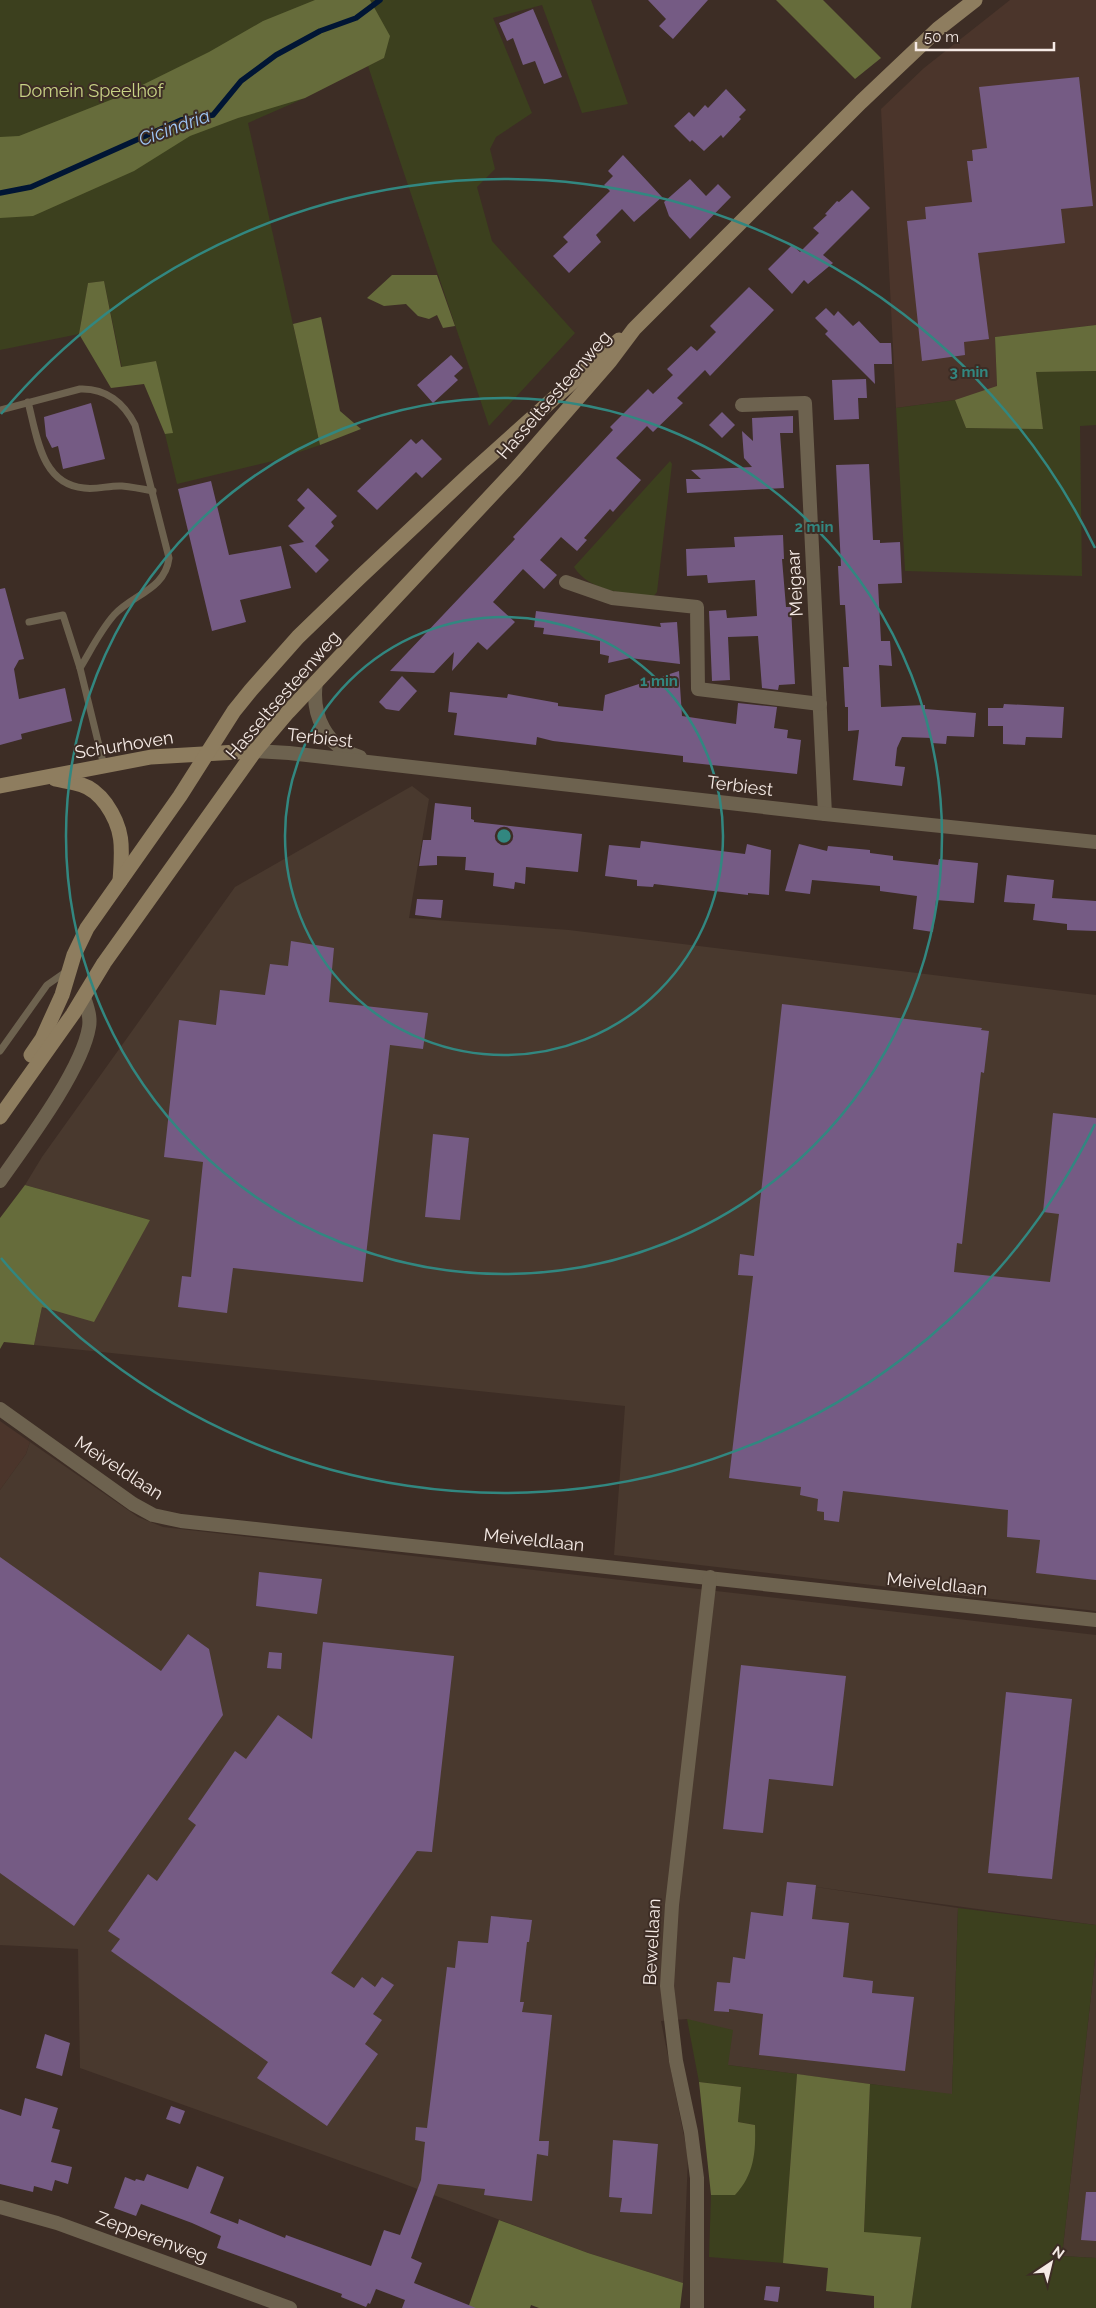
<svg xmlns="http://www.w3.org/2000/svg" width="1096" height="2308" font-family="Raleway,sans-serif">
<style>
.built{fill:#4b352b}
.industrial{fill:#49392e}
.green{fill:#3c401e}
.forest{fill:#666c3b}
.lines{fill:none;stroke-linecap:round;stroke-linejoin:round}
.stream{stroke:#001534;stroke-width:5.5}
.building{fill:#755b84}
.lane{stroke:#6d624f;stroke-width:7}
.street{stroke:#6d624f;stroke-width:14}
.secondary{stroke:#8e7d5f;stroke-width:15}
.ring{fill:none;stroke:#328780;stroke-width:2.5}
.labels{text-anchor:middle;stroke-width:4;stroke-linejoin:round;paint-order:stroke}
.park-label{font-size:18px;fill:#c8d285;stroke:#3d2d25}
.street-label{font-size:18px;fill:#f5eae5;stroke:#3d2d25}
.water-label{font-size:19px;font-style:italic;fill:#9ec5f5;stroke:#3d2d25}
.centre{fill:#328780;stroke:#3d2d25;stroke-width:2.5}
.ring-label{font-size:15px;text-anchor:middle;font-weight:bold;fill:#328780;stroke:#3d2d25;stroke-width:4;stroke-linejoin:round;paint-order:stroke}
</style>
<rect width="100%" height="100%" fill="#3d2d25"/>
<g class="built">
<path d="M1010 0H1096V325L995 337 997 387 955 400 896 408 881 109 924 68Z"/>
<path d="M0 1421 30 1442 26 1454 0 1490Z"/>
</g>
<g class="industrial">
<path d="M412 786 429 799 409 918 569 930 1096 995V1611L614 1555 625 1406 34 1345 42 1307 150 1220 25 1185 42 1157 235 887Z"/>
<path d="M30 1442 138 1517 163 1527 1096 1635V1925L802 1885 958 1908 952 2095 728 2065 687 2019 661 2021 688 2156 683 2283 588 2253 383 2176 80 2068 78 1949 0 1945V1490L26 1454Z"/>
<path d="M1096 1951V2258L1062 2256Z"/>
</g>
<g class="green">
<path d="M0 0H591L628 104 582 113 542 5 493 18 532 113 496 137 490 149 495 169 477 187 492 241 575 333 489 426 368 66 384 58 379 16 305 98 248 123 320 445 273 461 177 484 165 434 172 433 156 361 122 368 104 281 88 283 79 334 0 350Z"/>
<path d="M1096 371V425L1080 426 1082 576 905 571 896 408 955 400 966 428 1043 429 1036 372Z"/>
<path d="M670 461 672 464 657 592 653 597C625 593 590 592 574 567Z"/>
<path d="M958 1908 1096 1925V1951L1062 2256 1096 2258V2308H911L921 2237 864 2233 870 2084 952 2094Z"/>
<path d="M687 2019 733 2030 728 2065 797 2074 783 2263 709 2257 711 2195H735L755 2125 738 2122 741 2087 699 2082Z"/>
</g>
<g class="forest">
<path d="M315 0H370L390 36 384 58 305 98 238 118 190 136 134 171 33 216 0 218V137L19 136 118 97 209 52 263 21Z"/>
<path d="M776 0H823L881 58 855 79Z"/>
<path d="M392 275H437L455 326 443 328 437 315 429 319 418 316 406 304 384 306 367 298Z"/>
<path d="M104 281 121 367 156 361 173 433 165 434 144 384 111 388 79 334 88 283Z"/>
<path d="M321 317 340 411 361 429 320 445 293 324Z"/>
<path d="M1096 325V371L1036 372 1043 429 966 428 955 400 997 386 995 337Z"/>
<path d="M25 1185 150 1220 94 1322 42 1307 34 1345 4 1342 0 1349V1218Z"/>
<path d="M797 2074 870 2084 864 2232 921 2237 911 2308H874V2296L826 2291 828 2268 783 2263Z"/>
<path d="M699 2082 741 2087 738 2122 755 2125C756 2152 754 2175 735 2195H711Z"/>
<path d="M499 2220 588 2253 683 2283 680 2308H539L531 2305 530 2308H468Z"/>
</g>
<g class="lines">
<path class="stream" d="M0 193 31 187 181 120 213 115 241 81 276 55 320 31 356 18 380 0"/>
</g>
<g class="building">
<path d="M648 0H708L673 39 659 26 666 19Z"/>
<path d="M533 9 562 77 544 84 535 61 523 65 513 38 507 41 499 23Z"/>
<path d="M1079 77 1093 206 1061 209 1065 243 978 253 989 339 964 342 965 355 922 361 907 221 926 219 925 207 972 202 967 161H973L972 150 987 148 979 87Z"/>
<path d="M726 89 746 110 739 117 741 119 723 138 721 135 704 151 692 140 690 142 674 126 689 112 694 117 705 105 708 108Z"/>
<path d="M623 155 662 197 634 222 622 209 596 235 601 242 569 273 553 256 568 242 563 237 610 191 604 185 613 176 608 171Z"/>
<path d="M690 179 706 196 718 184 731 197 690 239 669 216 664 202Z"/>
<path d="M852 190 870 208 823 255 833 263 808 284 804 280 792 294 768 269 792 245 800 252 819 233 813 228 827 215 825 214 837 201 839 202Z"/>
<path d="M749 287 774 310 710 376 705 370 677 398 683 403 653 432 647 426 616 458 641 480 613 512 610 509 584 538 587 540 577 551 561 537 540 560 557 575 544 589 523 569 493 602 515 622 487 650 478 642 452 671 454 652 434 673 390 671 515 539 513 537 613 430 610 427 648 389 653 394 673 375 667 369 691 346 697 351 716 332 710 326Z"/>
<path d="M826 308 834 316 838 311 853 326 859 321 880 343H891L892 364H874L875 384 825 334 828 331 815 318Z"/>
<path d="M451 355 463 368 454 376 458 380 433 403 417 385Z"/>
<path d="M866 379 867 398H858L859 419 834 420 832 380Z"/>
<path d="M91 403 105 459 63 469 58 446 52 448 46 436 44 417Z"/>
<path d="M722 412 735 425 722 438 709 425Z"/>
<path d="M793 416V433H780L784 488 687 493 686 479H701L691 470 752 467 744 458 742 431 753 441 752 418Z"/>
<path d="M411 439 416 444 422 439 442 459 422 478 416 472 377 510 357 491Z"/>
<path d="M869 464 873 540H880V543L900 542 902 583 878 584 881 641H890L892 666 879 665 881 707 925 705V709L976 713 974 737 947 736 946 744 932 743V738L902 737 897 748 895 766 905 767 902 786 853 780 859 730 848 731V707H845L843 667H849L845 605H840L838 566H841L836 465Z"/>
<path d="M211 481 229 555 281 546 291 588 240 600 246 622 212 631 178 489Z"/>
<path d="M308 488 337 516 331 522 334 526 315 546 329 560 316 573 289 545 304 542 288 526 305 508 297 500Z"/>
<path d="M783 535 784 559H782L786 607H791L795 684 779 685 778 690 762 688 758 636 728 637 730 680 712 681 709 611 726 610 727 618 757 616 755 580 708 583 707 575 687 576 686 549 735 547 734 537Z"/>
<path d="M5 588 24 659 19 660 14 669 19 699 65 688 72 721 21 734 22 739 0 745V589Z"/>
<path d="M536 611 661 627 660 623 677 622 680 664 630 658 608 663 609 656 600 654V641L543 634 544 628 534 627Z"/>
<path d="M679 671 682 716 736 724 738 703 777 707 774 728 788 730 787 738 801 740 797 774 683 762V756L553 741 537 737 536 745 454 735 457 713 448 712 450 692 507 698 508 694 558 703V706L603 711 605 695Z"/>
<path d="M402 676 417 691 399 711 386 709 379 702Z"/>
<path d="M1004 704 1064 707 1062 738 1026 737 1025 745 1003 744V726H988V708H1003Z"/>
<path d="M435 803 471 807V819L474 820V822L582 834 578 872 526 867 525 884 515 882 514 889 493 886 494 873 465 870 466 857 437 856V865L419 866 423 840H431Z"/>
<path d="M641 841 745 854 747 844 771 850 769 895 748 893V895L654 884 653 887 637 886V880L605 876 609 845 640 848Z"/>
<path d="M799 844 827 851 828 846 870 850V853L893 856V860L938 865 939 859 978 863 974 903 936 900 933 932 913 929 917 896 880 891V886L812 880 810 894 785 891Z"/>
<path d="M1007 875 1054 880 1052 898 1096 901V931L1067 930V924L1033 920 1035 904 1004 902Z"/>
<path d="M417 899 443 900 441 918 415 915Z"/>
<path d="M291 941 334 948 329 1002 428 1013 423 1049 390 1045 363 1282 233 1268 227 1313 178 1307 182 1276 191 1277 203 1162 164 1157 179 1020 216 1025 220 990 265 995 270 964 288 966Z"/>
<path d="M782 1004 982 1028 981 1030 989 1031 984 1073 981 1072 962 1244 957 1243 954 1272 1050 1282 1059 1214 1043 1212 1053 1113 1096 1118V1580L1036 1573 1040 1540 1007 1537 1008 1510 843 1491 839 1522 824 1520V1512L817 1511 818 1499 800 1495 801 1487 729 1478 753 1276 738 1275 740 1254 754 1256Z"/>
<path d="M433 1134 469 1138 460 1220 425 1217Z"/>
<path d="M0 1557 161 1671 188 1634 209 1649 223 1715 74 1926 0 1873Z"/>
<path d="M259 1572 322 1579 317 1614 256 1606Z"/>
<path d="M323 1642 454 1656 432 1852 417 1851 331 1973 354 1988 362 1977 375 1987 382 1977 394 1985 373 2014 382 2020 365 2044 378 2054 327 2126 257 2078 268 2062 111 1951 120 1939 108 1931 148 1874 157 1881 196 1825 188 1819 235 1751 246 1759 278 1715 312 1739Z"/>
<path d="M269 1652 282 1653 281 1669 267 1668Z"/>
<path d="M741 1665 846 1676 833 1786 769 1779 763 1833 723 1829Z"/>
<path d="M1006 1692 1072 1699 1052 1879 988 1873Z"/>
<path d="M787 1882 816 1885 812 1919 849 1923 843 1977 873 1981 872 1993 914 1997 905 2071 759 2055 763 2014 729 2009V2012L714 2011 717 1982 730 1983 733 1957 745 1959 751 1912 783 1916Z"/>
<path d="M491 1916 532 1920 529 1942H527L520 2002H524L522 2012 552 2015 539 2141H549L548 2156 537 2154 532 2201 484 2195 485 2189 438 2184 411 2258 422 2263 414 2283 476 2308H402L405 2300 376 2289 370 2304 368 2303 366 2307 341 2297 342 2294 217 2248 221 2236 192 2223 141 2204 136 2216 114 2208 125 2177 135 2181 136 2179 144 2181 147 2174 188 2189 197 2166 224 2177 210 2213 238 2224 239 2219 285 2238 286 2235 371 2266 384 2230 400 2235 421 2180 425 2142 415 2140 416 2127 427 2128 447 1967 455 1968 458 1941 488 1943Z"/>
<path d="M45 2034 70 2043 62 2076 36 2068Z"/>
<path d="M25 2098 58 2108 52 2128 60 2130 51 2162 72 2167 68 2184 55 2180 52 2191 34 2186 33 2192 0 2184V2109L21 2116Z"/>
<path d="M171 2106 185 2111 180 2124 166 2119Z"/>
<path d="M613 2140 658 2144 652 2214 620 2212 622 2198 609 2197Z"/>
<path d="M1086 2192H1096V2241L1081 2240Z"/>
<path d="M766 2286 780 2287 778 2302 764 2300Z"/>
</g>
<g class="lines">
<g class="lane">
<path d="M28 402C37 436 41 484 84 488 97 490 110 485 122 486 132 487 143 489 153 491"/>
<path d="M0 410 80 389C106 388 124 403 135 425L169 558C165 590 133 594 114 615 100 631 91 650 80 668L104 766"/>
<path d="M29 622 63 615 80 668"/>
<path d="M0 1051 47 985 67 971"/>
</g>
<g class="street">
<path d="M742 405 805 403 825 814"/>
<path d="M566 582 612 598 697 607 698 689 820 704"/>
<path d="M316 682C311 715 326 747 360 757"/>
<path d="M255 751 289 753 825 814 1096 842"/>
<path d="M0 1181C26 1144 82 1070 89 1027 91 1016 87 1007 84 997"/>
<path d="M0 1409 133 1504 153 1515 181 1521 1096 1620"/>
<path d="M0 2207 57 2223 290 2308"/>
<path d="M697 2308V2178L691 2132 676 2061 667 1986 672 1905 710 1577"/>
</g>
<g class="secondary">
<path d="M55 779C64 781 74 782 82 785 92 788 100 796 106 804 125 831 122 850 120 881"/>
<path d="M0 786 151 757 255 751"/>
<path d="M31 1055 42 1039 62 995 74 955 87 928 180 796 234 711 251 690 298 637 359 578 473 471 619 340"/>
<path d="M0 1117 73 1014 104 963 255 751 288 712 515 470 610 361 634 329 861 102 938 29 975 0"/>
</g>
</g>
<g class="ring">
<circle cx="504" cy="836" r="219"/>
<circle cx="504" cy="836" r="438"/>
<path d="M1095 1124A657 657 0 0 1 1 1258M1 414A657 657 0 0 1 1095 548"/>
</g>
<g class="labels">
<g class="park-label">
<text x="91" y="97">Domein Speelhof</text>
</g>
<g class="street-label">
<text transform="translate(554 395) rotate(-49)" y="6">Hasseltsesteenweg</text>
<text transform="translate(795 583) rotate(-93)" y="6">Meigaar</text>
<text transform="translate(283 695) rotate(-49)" y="6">Hasseltsesteenweg</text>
<text transform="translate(320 738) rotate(6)" y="6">Terbiest</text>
<text transform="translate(124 745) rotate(-9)" y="6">Schurhoven</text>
<text transform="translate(740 786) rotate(7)" y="6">Terbiest</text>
<text transform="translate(119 1468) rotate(33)" y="6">Meiveldlaan</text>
<text transform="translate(534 1540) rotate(6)" y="6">Meiveldlaan</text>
<text transform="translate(937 1584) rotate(6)" y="6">Meiveldlaan</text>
<text transform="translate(652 1942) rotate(-87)" y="6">Bewellaan</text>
<text transform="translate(152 2237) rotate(20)" y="6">Zepperenweg</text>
</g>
<g class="water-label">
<text transform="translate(174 127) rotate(-20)" y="7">Cicindria</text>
</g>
</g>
<circle cx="504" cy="836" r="8" class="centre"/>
<g class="ring-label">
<text x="969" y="377">3 min</text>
<text x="814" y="532">2 min</text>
<text x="659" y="686">1 min</text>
</g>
<g transform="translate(1051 2263) rotate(35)" stroke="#3d2d25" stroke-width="4" paint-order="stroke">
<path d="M0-4L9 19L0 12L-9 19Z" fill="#f5eae5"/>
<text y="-8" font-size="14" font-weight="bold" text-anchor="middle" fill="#f5eae5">N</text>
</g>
<path d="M916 42v8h138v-8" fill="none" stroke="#f5eae5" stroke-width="2.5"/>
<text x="924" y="42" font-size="15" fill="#f5eae5" stroke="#3d2d25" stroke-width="4" paint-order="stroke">50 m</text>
</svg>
